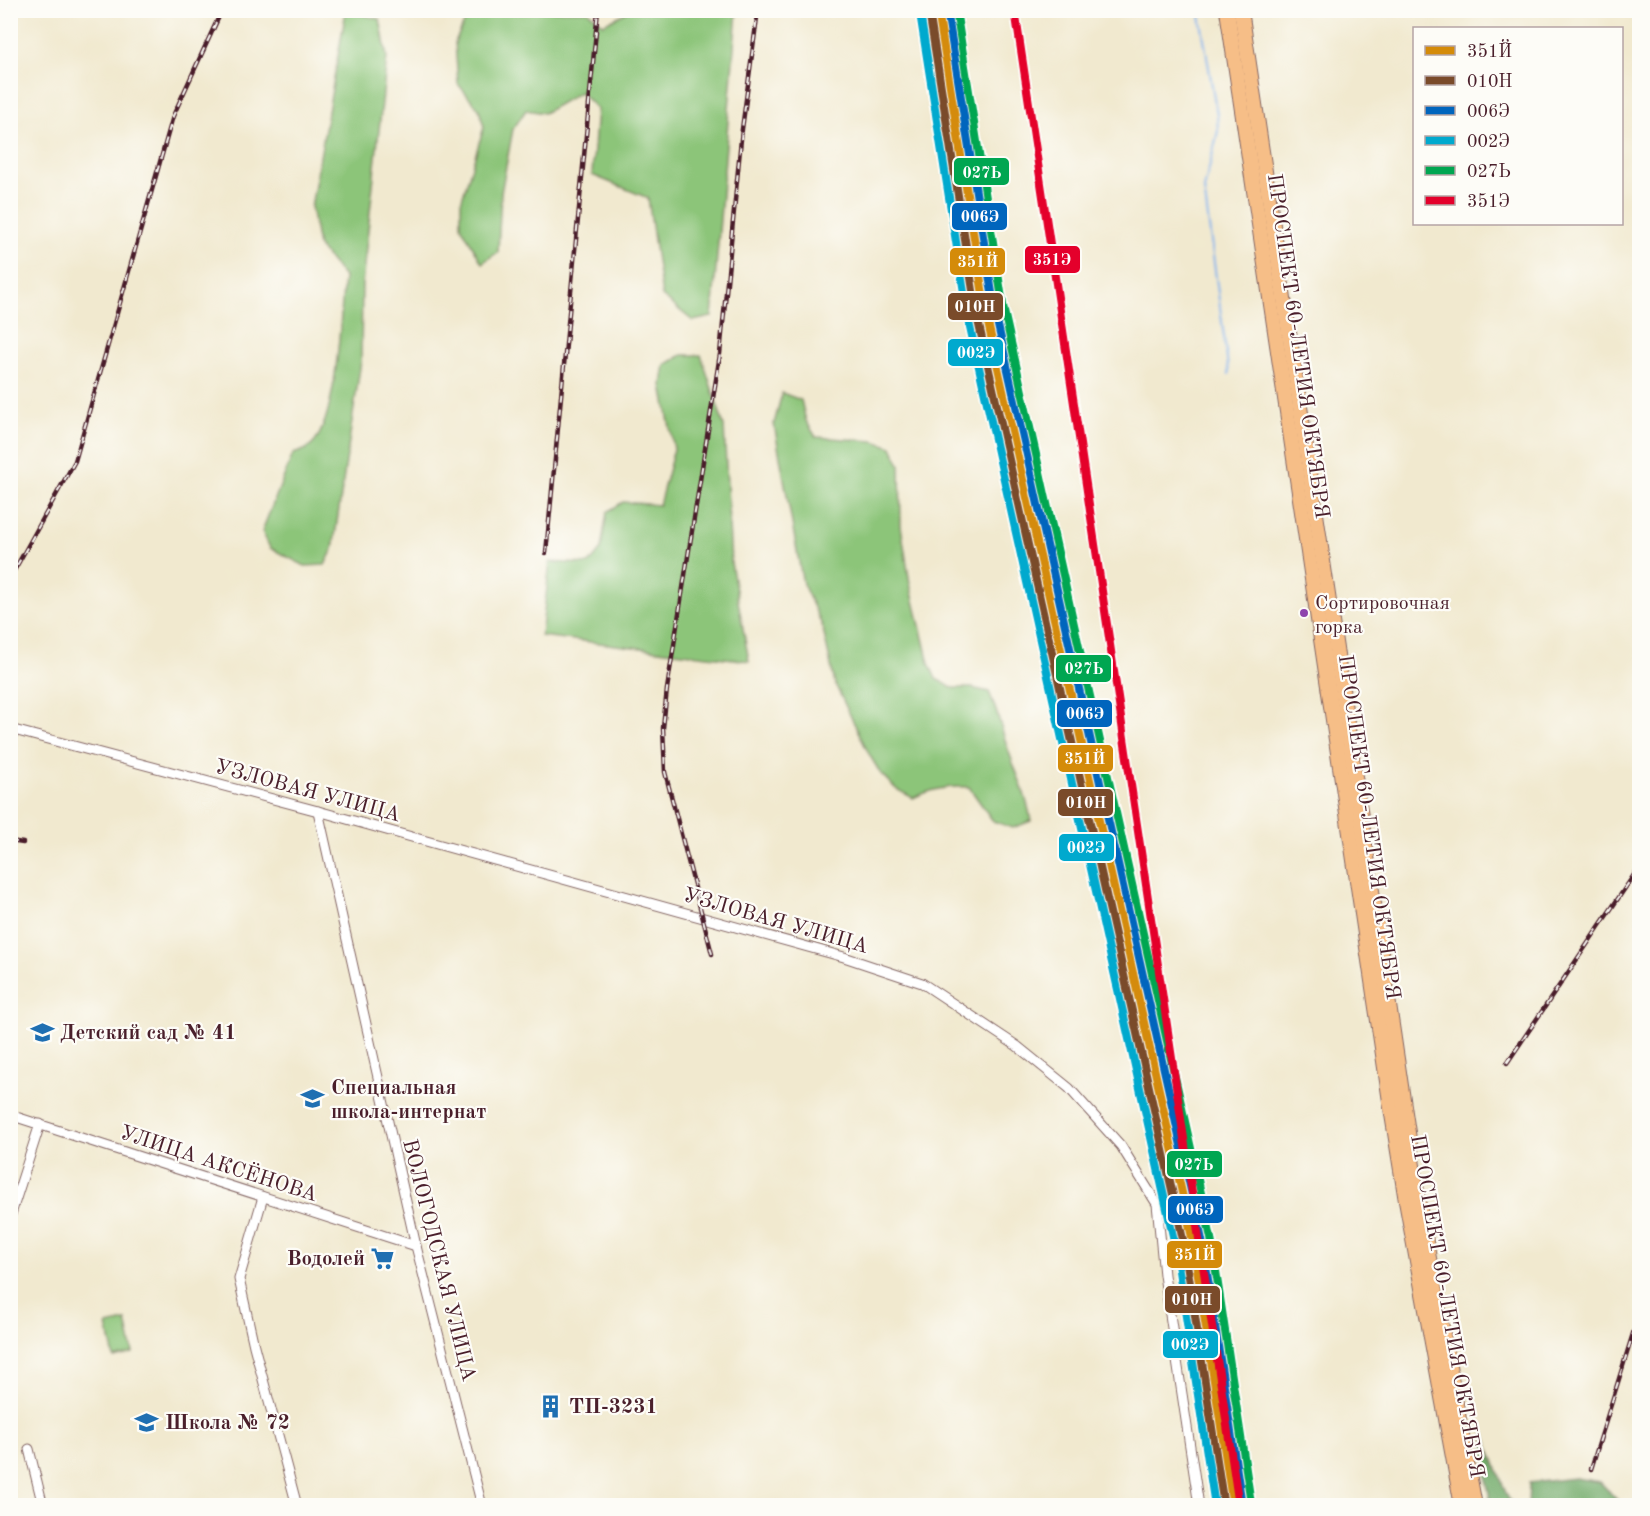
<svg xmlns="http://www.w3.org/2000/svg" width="1650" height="1516" font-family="'Old Standard TT',serif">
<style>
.green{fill:#8cc579;stroke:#6b7252;stroke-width:1.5}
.forest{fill:#71aa69;stroke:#5e644a;stroke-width:1.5}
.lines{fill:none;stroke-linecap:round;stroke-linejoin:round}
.stream{stroke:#81b2ed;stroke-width:2}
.minor-casing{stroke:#846664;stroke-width:11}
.highway-casing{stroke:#846664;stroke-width:16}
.minor{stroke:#fff;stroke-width:9}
.highway{stroke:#f6be87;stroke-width:14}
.rail-casing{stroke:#4a1f2b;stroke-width:4.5}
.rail{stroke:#fdfcf7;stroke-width:2;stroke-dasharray:7;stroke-linecap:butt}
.rail-1-casing{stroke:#fdfcf7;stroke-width:12}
.rail-2-casing{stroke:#fdfcf7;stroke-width:12}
.rail-3-casing{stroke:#fdfcf7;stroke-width:12}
.rail-4-casing{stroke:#fdfcf7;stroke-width:12}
.rail-5-casing{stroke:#fdfcf7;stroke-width:12}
.rail-6-casing{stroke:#fdfcf7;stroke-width:12}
.rail-1{stroke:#d48b09;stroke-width:8}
.rail-2{stroke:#7a4b2a;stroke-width:8}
.rail-3{stroke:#0065bd;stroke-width:8}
.rail-4{stroke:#00a9ce;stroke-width:8}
.rail-5{stroke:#00a651;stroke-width:8}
.rail-6{stroke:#e4002b;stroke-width:8}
.bus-dot{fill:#8e44ad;stroke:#fdfcf7;stroke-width:2}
.labels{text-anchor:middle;stroke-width:4.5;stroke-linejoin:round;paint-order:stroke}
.bus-label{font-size:20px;fill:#4a1f2b;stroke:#fdfcf7;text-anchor:start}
.street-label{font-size:21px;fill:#4a1f2b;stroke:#fdfcf7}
.poi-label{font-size:21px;font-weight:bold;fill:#4a1f2b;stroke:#fdfcf7;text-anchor:start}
.line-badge{stroke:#fdfcf7;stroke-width:2}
.badge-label{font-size:16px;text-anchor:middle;font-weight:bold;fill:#fff}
</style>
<rect width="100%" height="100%" fill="#fdfcf7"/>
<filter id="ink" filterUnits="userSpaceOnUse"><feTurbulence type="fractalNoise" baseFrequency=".0167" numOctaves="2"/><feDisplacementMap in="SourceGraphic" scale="12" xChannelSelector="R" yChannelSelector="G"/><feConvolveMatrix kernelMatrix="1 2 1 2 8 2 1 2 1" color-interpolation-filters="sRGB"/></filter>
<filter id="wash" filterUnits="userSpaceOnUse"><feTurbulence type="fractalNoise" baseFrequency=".008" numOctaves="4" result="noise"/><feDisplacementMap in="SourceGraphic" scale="24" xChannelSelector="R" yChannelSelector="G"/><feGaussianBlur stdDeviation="1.35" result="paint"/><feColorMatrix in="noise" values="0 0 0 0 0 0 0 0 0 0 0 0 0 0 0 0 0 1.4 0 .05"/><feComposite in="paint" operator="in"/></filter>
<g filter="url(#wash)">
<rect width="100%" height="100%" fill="#f1e9cf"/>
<g class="green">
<path d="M346 11 380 19 387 57 362 285 361 361 333 549 325 565 305 566 270 548 262 531 293 454C300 452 309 449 313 444 338 415 340 317 344 277L318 246 311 207Z"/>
<path d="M470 11H588L603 24 629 11H737L712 317 693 321 662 296 648 198 592 175 597 109 580 92 544 113 526 110 513 129 501 193 498 252 482 263 461 226V202L484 127 479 109 458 84 455 42Z"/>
<path d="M682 355H701L724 426 731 563 749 661 541 636 550 562 589 564 601 549 607 512 623 502 659 505 674 449 662 385 665 365Z"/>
<path d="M782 393 801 400 806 421 816 437 874 441 892 447 900 465 901 526 910 584 929 663 936 679 953 688H972L989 692C997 710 1001 727 1007 746 1015 771 1027 794 1031 821L1013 828 993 821 969 787C948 786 932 789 913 798L896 789 881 774 870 756 835 684 822 625 803 584 774 424Z"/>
<path d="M126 1321 133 1353 114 1358 107 1325Z"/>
</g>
<g class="forest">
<path d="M1484 1433 1507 1496 1513 1505H1491L1487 1483Z"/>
<path d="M1575 1478 1600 1482 1622 1505H1528L1529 1483Z"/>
</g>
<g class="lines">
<path class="stream" d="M1199 10 1217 115 1218 131 1204 189 1229 374"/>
</g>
</g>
<g filter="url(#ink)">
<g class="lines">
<defs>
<g id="minor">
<path d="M10 729 318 811 844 957 922 983 1017 1046 1069 1088 1121 1146 1157 1204 1164 1275 1199 1506"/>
<path d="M318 811 416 1246 482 1506"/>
<path d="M10 1115 416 1246"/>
<path d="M263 1197 239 1279 254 1346 297 1506"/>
<path d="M10 1217 40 1124"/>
<path d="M29 1449 43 1506"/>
</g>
<g id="highway">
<path d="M1227 10 1391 1108 1406 1201 1462 1506"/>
<path d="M1241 10 1404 1106 1418 1199 1475 1506"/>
</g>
</defs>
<use href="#minor" class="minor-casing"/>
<use href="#highway" class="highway-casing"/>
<use href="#minor" class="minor"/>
<use href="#highway" class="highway"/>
<defs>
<g id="rail">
<path d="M546 553 598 10"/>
<path d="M10 578 75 461 173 116 222 10"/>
<path d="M10 841 23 843"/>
<path d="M712 954 665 772 663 728 667 689 720 354 742 129 758 10"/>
<path d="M1507 1063 1640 866"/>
<path d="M1591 1469 1640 1311"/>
</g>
</defs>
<use href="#rail" class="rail-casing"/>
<use href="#rail" class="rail"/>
<defs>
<path id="rail-1" d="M938 10 986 314 1193 1242 1233 1506"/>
<path id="rail-2" d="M929 11 977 316 1184 1244 1224 1506"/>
<path id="rail-3" d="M947 10 995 312 1202 1240 1242 1505"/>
<path id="rail-4" d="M920 13 968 318 1175 1245 1215 1506"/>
<path id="rail-5" d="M956 10 1004 311 1211 1238 1251 1503"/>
<path id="rail-6" d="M1015 10 1239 1506"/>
</defs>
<use href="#rail-1" class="rail-1-casing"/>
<use href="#rail-2" class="rail-2-casing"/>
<use href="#rail-3" class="rail-3-casing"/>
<use href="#rail-4" class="rail-4-casing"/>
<use href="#rail-5" class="rail-5-casing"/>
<use href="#rail-6" class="rail-6-casing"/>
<use href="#rail-1" class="rail-1"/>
<use href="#rail-2" class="rail-2"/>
<use href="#rail-3" class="rail-3"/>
<use href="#rail-4" class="rail-4"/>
<use href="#rail-5" class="rail-5"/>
<use href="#rail-6" class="rail-6"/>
</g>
</g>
<defs>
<symbol id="school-bare" viewBox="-9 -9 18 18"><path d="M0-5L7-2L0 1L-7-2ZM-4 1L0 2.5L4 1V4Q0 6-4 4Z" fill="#1f6fb2" stroke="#fdfcf7" stroke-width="2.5" paint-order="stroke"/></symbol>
<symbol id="supermarket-bare" viewBox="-9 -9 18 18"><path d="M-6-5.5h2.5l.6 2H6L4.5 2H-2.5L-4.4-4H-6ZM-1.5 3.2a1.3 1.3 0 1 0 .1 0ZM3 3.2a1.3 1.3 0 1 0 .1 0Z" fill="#1f6fb2" stroke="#fdfcf7" stroke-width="2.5" paint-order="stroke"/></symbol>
<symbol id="building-bare" viewBox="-9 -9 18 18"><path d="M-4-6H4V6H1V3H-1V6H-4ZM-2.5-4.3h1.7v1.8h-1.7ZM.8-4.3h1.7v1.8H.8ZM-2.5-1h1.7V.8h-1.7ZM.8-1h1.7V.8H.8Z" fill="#1f6fb2" stroke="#fdfcf7" stroke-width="2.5" paint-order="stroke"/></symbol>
</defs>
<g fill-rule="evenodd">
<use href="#school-bare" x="26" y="1016" width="33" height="33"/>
<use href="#school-bare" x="296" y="1082" width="33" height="33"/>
<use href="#supermarket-bare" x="366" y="1242" width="33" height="33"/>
<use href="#building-bare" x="534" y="1390" width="33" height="33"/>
<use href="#school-bare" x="130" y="1406" width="33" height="33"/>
</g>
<circle class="bus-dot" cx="1304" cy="613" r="5"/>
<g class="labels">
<g class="bus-label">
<text x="1315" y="609">Сортировочная<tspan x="1315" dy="24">горка</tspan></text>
</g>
<g class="street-label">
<text transform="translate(1299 346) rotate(82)" y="7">ПРОСПЕКТ 60-ЛЕТИЯ ОКТЯБРЯ</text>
<text transform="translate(308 790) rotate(15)" y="7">УЗЛОВАЯ УЛИЦА</text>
<text transform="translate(1370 827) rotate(82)" y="7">ПРОСПЕКТ 60-ЛЕТИЯ ОКТЯБРЯ</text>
<text transform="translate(776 920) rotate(16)" y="7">УЗЛОВАЯ УЛИЦА</text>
<text transform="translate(219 1163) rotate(18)" y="7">УЛИЦА АКСЁНОВА</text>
<text transform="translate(440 1260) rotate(76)" y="7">ВОЛОГОДСКАЯ УЛИЦА</text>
<text transform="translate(1448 1306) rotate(80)" y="7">ПРОСПЕКТ 60-ЛЕТИЯ ОКТЯБРЯ</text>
</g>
<g class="poi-label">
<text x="60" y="1039">Детский сад № 41</text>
<text x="331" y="1094">Специальная<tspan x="331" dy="24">школа-интернат</tspan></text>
<text x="365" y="1265" text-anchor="end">Водолей</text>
<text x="569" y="1413">ТП-3231</text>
<text x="165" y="1429">Школа № 72</text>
</g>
</g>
<g class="line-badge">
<rect x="953" y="157" width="57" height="29" rx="6" fill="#00a651"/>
<rect x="951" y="202" width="57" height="29" rx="6" fill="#0065bd"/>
<rect x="1024" y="245" width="57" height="29" rx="6" fill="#e4002b"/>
<rect x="949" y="247" width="57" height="29" rx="6" fill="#d48b09"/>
<rect x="947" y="292" width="57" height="29" rx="6" fill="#7a4b2a"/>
<rect x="947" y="338" width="57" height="29" rx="6" fill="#00a9ce"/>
<rect x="1055" y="654" width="57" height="29" rx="6" fill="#00a651"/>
<rect x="1056" y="699" width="57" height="29" rx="6" fill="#0065bd"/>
<rect x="1057" y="744" width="57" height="29" rx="6" fill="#d48b09"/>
<rect x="1057" y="788" width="57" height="29" rx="6" fill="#7a4b2a"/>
<rect x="1058" y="833" width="57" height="29" rx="6" fill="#00a9ce"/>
<rect x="1166" y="1150" width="57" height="28" rx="6" fill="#00a651"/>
<rect x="1167" y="1195" width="57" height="29" rx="6" fill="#0065bd"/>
<rect x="1166" y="1240" width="57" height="29" rx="6" fill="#d48b09"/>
<rect x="1164" y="1285" width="57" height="29" rx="6" fill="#7a4b2a"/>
<rect x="1162" y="1330" width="57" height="29" rx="6" fill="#00a9ce"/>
</g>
<g class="badge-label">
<text x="982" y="178">027Ь</text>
<text x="980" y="222">006Э</text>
<text x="1052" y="265">351Э</text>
<text x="978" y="267">351Й</text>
<text x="975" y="312">010Н</text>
<text x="976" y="358">002Э</text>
<text x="1084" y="674">027Ь</text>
<text x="1085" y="719">006Э</text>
<text x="1085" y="764">351Й</text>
<text x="1086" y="808">010Н</text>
<text x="1086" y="853">002Э</text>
<text x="1194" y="1170">027Ь</text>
<text x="1195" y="1215">006Э</text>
<text x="1195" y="1260">351Й</text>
<text x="1192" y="1305">010Н</text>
<text x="1190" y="1350">002Э</text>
</g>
<rect width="1650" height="1516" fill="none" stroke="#fdfcf7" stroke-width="36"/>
<rect x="1413" y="27" width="210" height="198" fill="#fdfcf7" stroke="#b5a4a5" stroke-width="1.5"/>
<rect x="1425" y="46" width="30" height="9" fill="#d48b09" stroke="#b5a4a5" stroke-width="1.5"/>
<text x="1467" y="57" font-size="18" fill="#4a1f2b">351Й</text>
<rect x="1425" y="76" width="30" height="9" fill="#7a4b2a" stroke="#b5a4a5" stroke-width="1.5"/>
<text x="1467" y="87" font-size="18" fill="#4a1f2b">010Н</text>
<rect x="1425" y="106" width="30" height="9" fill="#0065bd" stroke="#b5a4a5" stroke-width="1.5"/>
<text x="1467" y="117" font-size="18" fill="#4a1f2b">006Э</text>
<rect x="1425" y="136" width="30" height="9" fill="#00a9ce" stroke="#b5a4a5" stroke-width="1.5"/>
<text x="1467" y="147" font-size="18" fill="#4a1f2b">002Э</text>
<rect x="1425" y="166" width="30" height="9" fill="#00a651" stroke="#b5a4a5" stroke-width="1.5"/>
<text x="1467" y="177" font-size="18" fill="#4a1f2b">027Ь</text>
<rect x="1425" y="196" width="30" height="9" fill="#e4002b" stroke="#b5a4a5" stroke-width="1.5"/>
<text x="1467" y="207" font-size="18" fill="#4a1f2b">351Э</text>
</svg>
